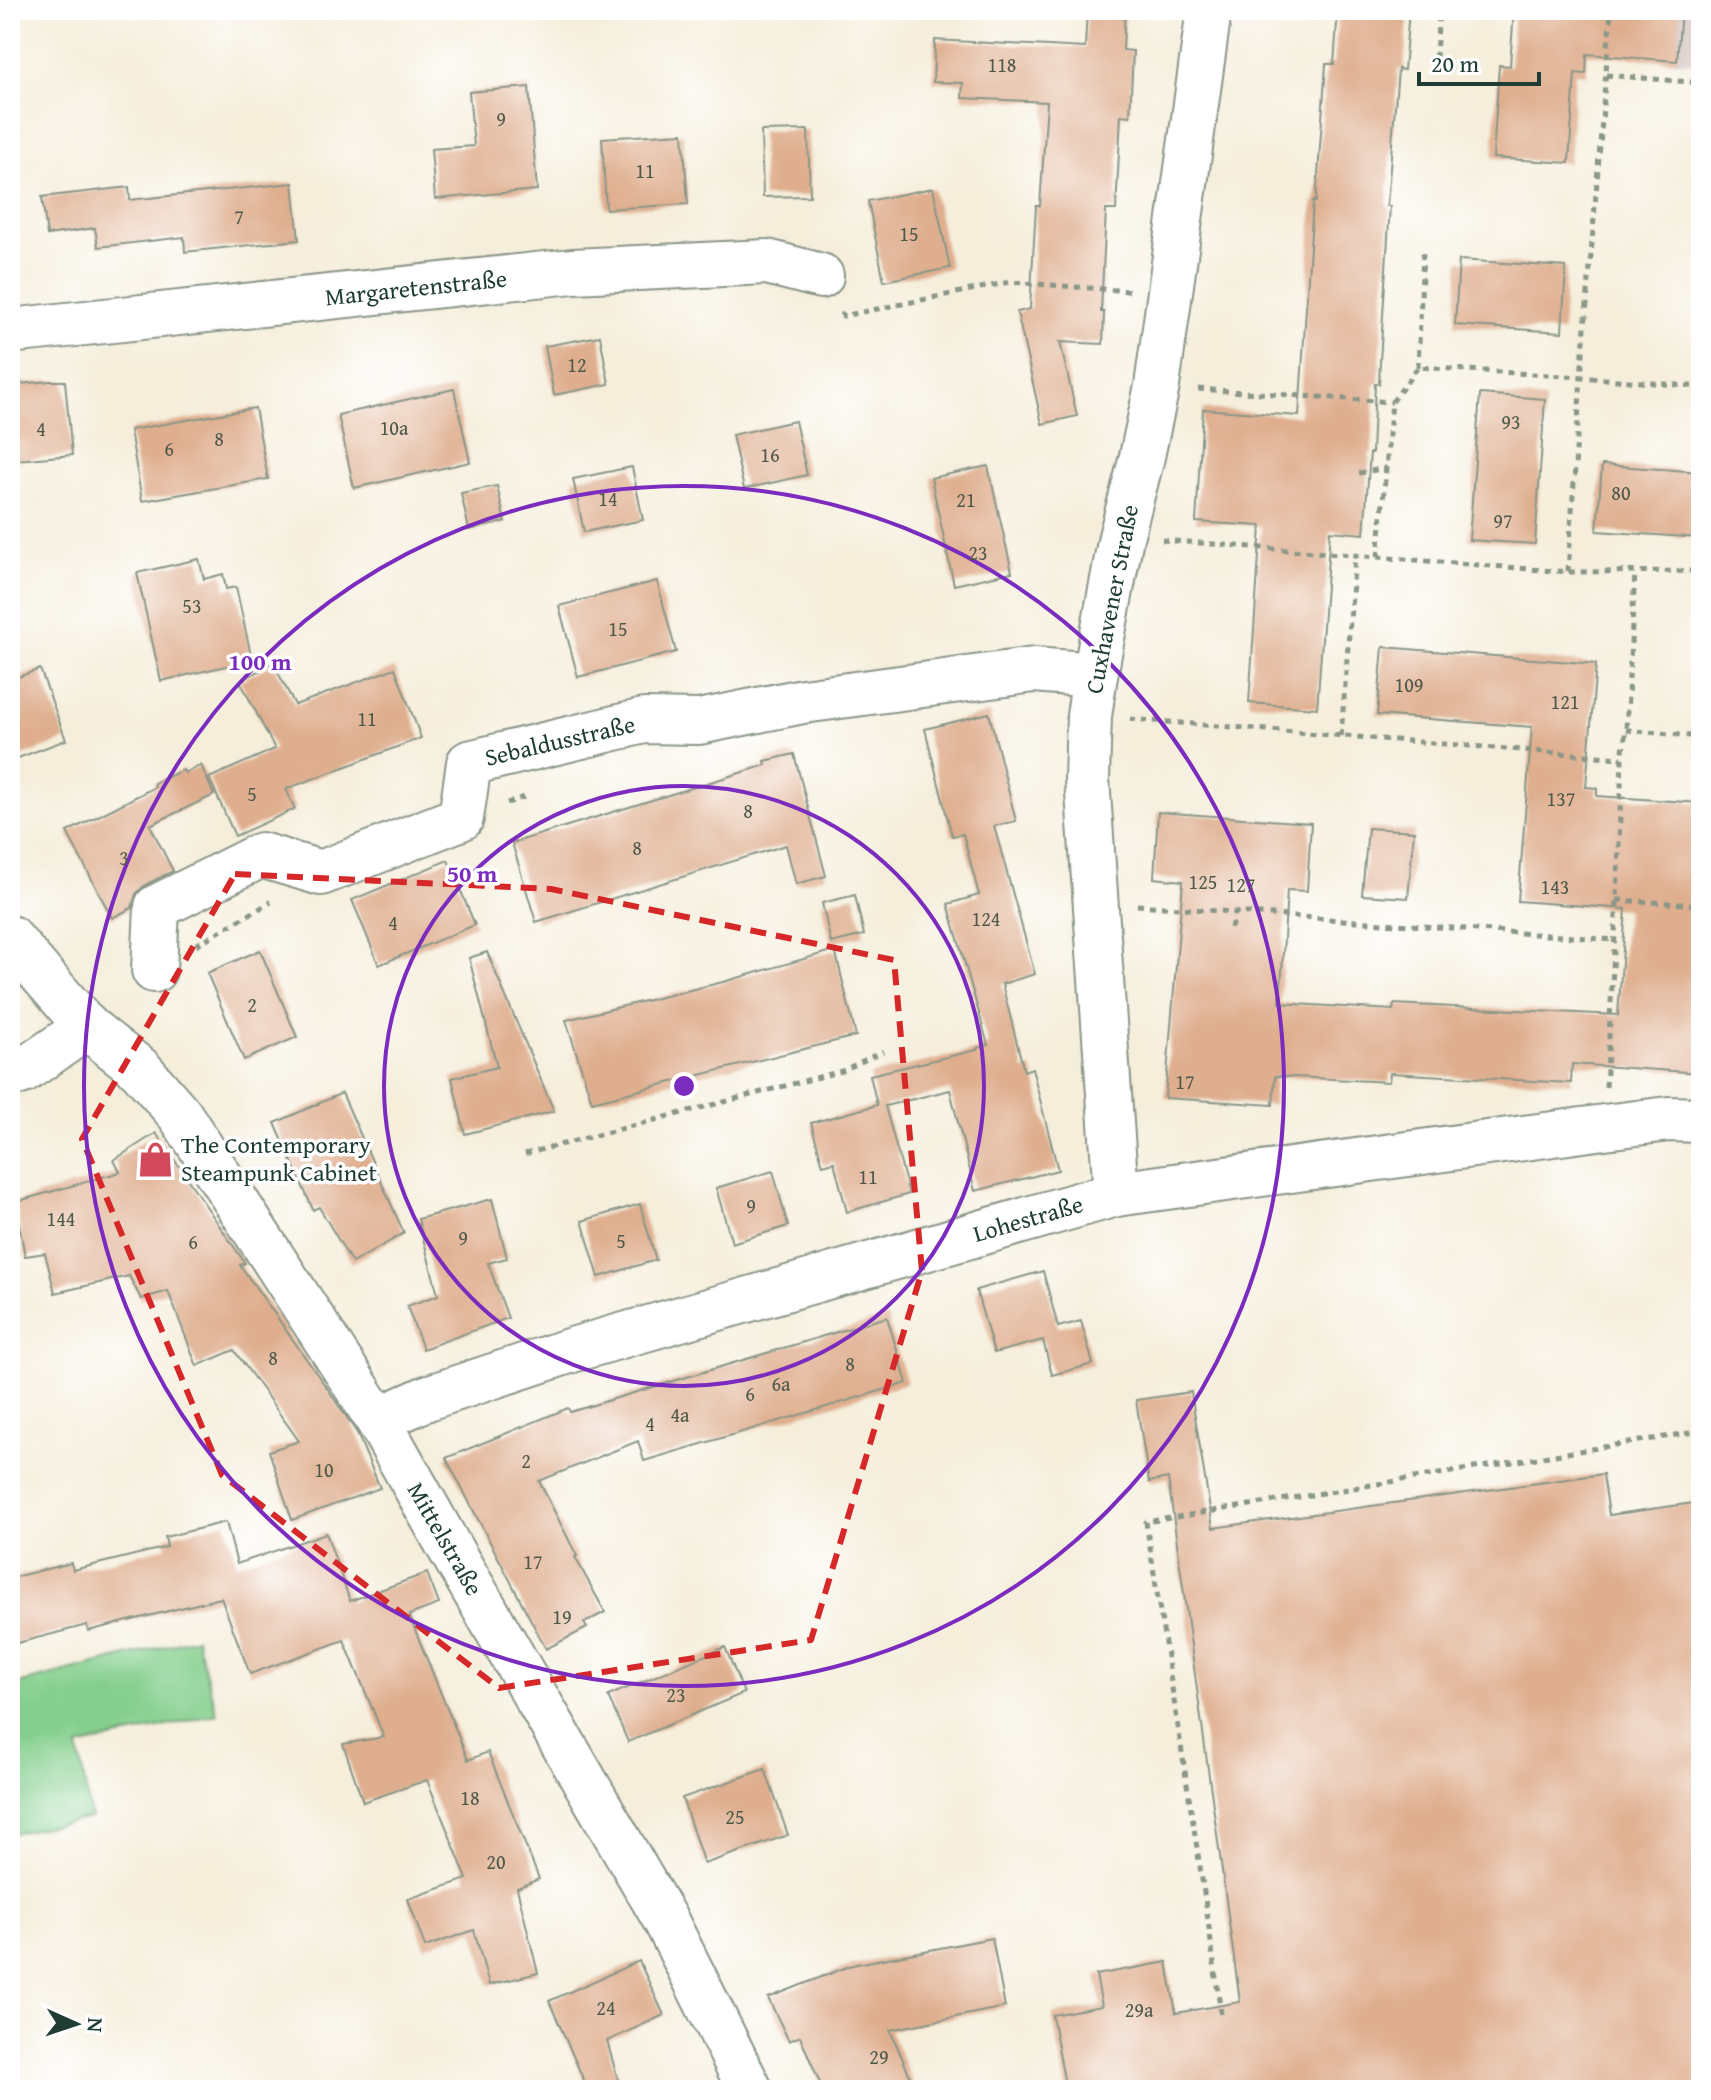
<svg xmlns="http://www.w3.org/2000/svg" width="1711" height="2100" font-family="'Gentium Book Plus',serif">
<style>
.industrial{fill:#d0c0bc}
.green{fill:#84cf8d;stroke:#528660;stroke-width:2}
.building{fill:#dfae8e}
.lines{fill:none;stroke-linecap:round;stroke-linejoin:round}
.minor-casing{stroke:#8a9688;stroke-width:48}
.path{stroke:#8a9688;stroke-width:5;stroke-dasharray:6 6;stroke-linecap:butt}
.minor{stroke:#fff;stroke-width:44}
.marked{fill:none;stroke:#d62828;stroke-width:6;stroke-dasharray:16 10;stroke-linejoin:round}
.ring{fill:none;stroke:#7b2cbf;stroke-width:4}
.labels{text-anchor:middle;stroke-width:7;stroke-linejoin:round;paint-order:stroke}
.number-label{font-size:20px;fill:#4f594a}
.street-label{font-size:24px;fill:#1f3d34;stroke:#fff}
.poi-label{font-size:24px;fill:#1f3d34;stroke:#fff;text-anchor:start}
.centre{fill:#7b2cbf;stroke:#fff;stroke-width:4}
.ring-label{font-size:24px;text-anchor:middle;font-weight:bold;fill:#7b2cbf;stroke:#fff;stroke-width:7;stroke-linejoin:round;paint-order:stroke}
</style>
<rect width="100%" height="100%" fill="#fff"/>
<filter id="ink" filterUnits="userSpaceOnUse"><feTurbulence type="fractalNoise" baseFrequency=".0125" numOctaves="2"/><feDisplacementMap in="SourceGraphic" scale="16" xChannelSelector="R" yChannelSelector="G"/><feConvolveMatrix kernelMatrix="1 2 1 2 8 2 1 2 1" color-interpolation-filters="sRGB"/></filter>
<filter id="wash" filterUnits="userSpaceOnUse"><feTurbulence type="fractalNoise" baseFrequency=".006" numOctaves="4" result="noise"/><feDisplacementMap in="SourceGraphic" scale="32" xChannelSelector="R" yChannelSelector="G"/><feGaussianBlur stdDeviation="1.8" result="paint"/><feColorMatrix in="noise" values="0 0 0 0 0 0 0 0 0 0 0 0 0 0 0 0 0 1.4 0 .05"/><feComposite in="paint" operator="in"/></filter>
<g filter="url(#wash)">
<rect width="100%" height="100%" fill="#f5eedb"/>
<path class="industrial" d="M1648 10H1701V63L1644 59Z"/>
<path class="green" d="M196 1638 217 1714 78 1747 91 1818 10 1834V1686Z"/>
<g id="blocks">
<g class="building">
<path d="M1087 10H1125L1123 50 1133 51 1130 116 1121 115 1116 210H1106L1101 312H1104L1103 344 1060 342 1077 416 1042 424 1017 312 1030 309 1036 206H1040L1047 102 962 98 963 83 933 82 935 40 1085 48Z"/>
<path d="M1338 10H1409L1404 70 1398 69 1387 206H1390L1380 362 1379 384H1375L1372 453H1370L1364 534 1330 531 1317 708 1249 703 1261 526 1196 522 1203 409 1299 416 1313 201 1316 202 1326 64H1334Z"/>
<path d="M1514 10H1681L1677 61 1587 54 1586 74 1575 73 1569 163 1493 158 1499 65 1510 66Z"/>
<path d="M529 87 537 190 435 199 431 149 474 146 469 92Z"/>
<path d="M808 130 810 196 763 197 761 131Z"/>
<path d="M683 133 688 204 606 209 602 138Z"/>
<path d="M293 183 299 240 185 252 184 237 98 247 95 228 47 235 42 197 129 187 130 200Z"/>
<path d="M933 188 950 268 884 281 868 201Z"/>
<path d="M1459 260 1566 267 1562 332 1455 325Z"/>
<path d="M600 336 609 384 554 395 545 346Z"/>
<path d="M50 381H65L72 455 16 460 10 404V385Z"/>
<path d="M454 389 470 462 354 488 338 415Z"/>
<path d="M1480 394 1545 399 1535 544 1469 540Z"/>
<path d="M255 408 268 479 142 501 130 430Z"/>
<path d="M795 421 807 475 744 489 732 435Z"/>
<path d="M1602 465 1701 472V538L1597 531Z"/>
<path d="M988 466 1012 572 954 585 931 478Z"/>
<path d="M632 467 643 520 584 532 573 479Z"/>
<path d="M497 486 505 522 469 530 461 493Z"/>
<path d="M199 559 204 579 223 574 226 589 236 587 252 660 161 681 137 573Z"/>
<path d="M657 581 676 652 578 677 559 606Z"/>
<path d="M1383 647 1596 664 1586 787 1597 788V796L1701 803V1073L1572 1064 1571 1083 1390 1073 1389 1082 1275 1076 1273 1105 1165 1098 1183 881 1154 878 1158 812 1311 823 1307 891 1287 890 1280 1003 1393 1010 1394 1004 1618 1015 1626 909 1518 901 1532 727 1377 715Z"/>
<path d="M273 663 295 705 395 668 421 738 286 789 295 809 235 836 209 778 275 749 240 681Z"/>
<path d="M40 669 66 740 10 761V680Z"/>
<path d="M989 713 1016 821 994 826 1035 974 1002 984 1024 1071 1032 1068 1058 1170 975 1191 950 1090 885 1106 909 1194 847 1212 834 1162 823 1165 811 1123 877 1105 870 1075 977 1050V1048L988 1045 948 904 979 895 963 834 952 836 925 729Z"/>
<path d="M794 754 826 876 796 884 786 845 536 922 512 843 766 765 765 761Z"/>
<path d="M201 765 214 795 150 825 173 871 145 885 136 894 132 908 112 918 67 832 155 787 154 783 183 770 185 773Z"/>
<path d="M1368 828 1414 831 1408 898 1362 895Z"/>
<path d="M448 860 475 925 379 965 352 900Z"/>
<path d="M855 895 864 935 831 943 822 903Z"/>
<path d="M260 950 297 1037 244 1060 207 973Z"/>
<path d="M835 950 856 1036 592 1102 566 1020 723 982Z"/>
<path d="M487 952 554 1111 465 1134 452 1078 497 1067 469 958Z"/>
<path d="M342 1093 404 1233 352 1263 319 1207 313 1210 275 1123Z"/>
<path d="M156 1133 245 1263 240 1265 329 1391 357 1433 380 1488 292 1520 269 1451 299 1441 234 1350 197 1366 168 1291 141 1299 129 1276 55 1293 45 1253 25 1256 15 1202 120 1172 114 1160Z"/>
<path d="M773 1171 788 1226 732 1243 716 1188Z"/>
<path d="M492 1199 507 1258 488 1263 508 1318 423 1349 407 1306 438 1295 418 1219Z"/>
<path d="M640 1204 656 1260 599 1277 582 1221Z"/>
<path d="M1043 1271 1058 1327 1081 1321 1093 1364 1052 1375 1043 1340 994 1353 976 1290Z"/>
<path d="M887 1317 907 1383 644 1461 638 1441 539 1481 577 1556 575 1557 605 1612 584 1623 587 1628 546 1649 446 1458 568 1408 570 1412Z"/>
<path d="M1191 1392 1213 1528 1603 1474 1609 1515 1701 1502V2090H1066L1052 2015 1102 2006 1096 1975 1167 1962 1176 2013 1240 2002 1168 1478 1149 1482 1136 1400Z"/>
<path d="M226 1522 237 1564 326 1533 350 1601 427 1573 439 1604 409 1615 468 1760 488 1752 539 1879 517 1888 538 1973 489 1985 474 1930 425 1947 408 1899 467 1879 427 1780 363 1802 343 1744 384 1737 344 1640 250 1674 221 1598 88 1631 87 1625 10 1645V1578L71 1563 73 1570 167 1547 165 1537Z"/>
<path d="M725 1647 744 1693 628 1742 608 1696Z"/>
<path d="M765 1769 788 1835 704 1864 682 1798Z"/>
<path d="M992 1938 1005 2007 890 2030 916 2090H823L800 2036 789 2041 768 1998 852 1965Z"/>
<path d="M639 1961 664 2015 607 2041 621 2090H588L549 2001Z"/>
</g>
</g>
</g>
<g filter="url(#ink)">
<use href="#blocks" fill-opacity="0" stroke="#8a9688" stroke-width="2"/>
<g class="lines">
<defs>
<g id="minor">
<path d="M10 331 573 271 767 262 821 276"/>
<path d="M10 938 87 1027 140 1069 180 1115 378 1420 448 1545 667 1923 750 2090"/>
<path d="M154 970 157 907 261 855 321 873 461 818 469 763 644 721 699 722 803 701 1034 670 1095 675"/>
<path d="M10 1075 23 1071 87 1027"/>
<path d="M1116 1194 1087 779 1089 716 1095 675 1121 537 1141 461 1157 386 1209 10"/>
<path d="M378 1420 427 1398 572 1350 1116 1194 1604 1127 1669 1119 1701 1120"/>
</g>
</defs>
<use href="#minor" class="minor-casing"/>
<g class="path">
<path d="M1435 70 1439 10"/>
<path d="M1606 75 1701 83"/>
<path d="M1698 83 1701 64"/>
<path d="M841 312 843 316 1010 282 1129 291"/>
<path d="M1418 367 1423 252"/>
<path d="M1198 389 1392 402"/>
<path d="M1359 473 1387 468"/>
<path d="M1162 540 1568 572 1701 571"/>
<path d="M1378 557 1392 402 1418 367 1581 377 1701 387"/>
<path d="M1568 572 1581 377 1611 10"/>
<path d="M1130 719 1622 758"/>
<path d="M1626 730 1701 737"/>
<path d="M1341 736 1355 556"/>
<path d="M507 803 527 796"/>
<path d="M1617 900 1701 905"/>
<path d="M1137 905 1615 940"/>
<path d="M1231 928 1235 912"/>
<path d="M196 945 271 902"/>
<path d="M1606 1087 1617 900 1622 758 1626 730 1635 573"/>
<path d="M525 1154 842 1071 883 1051"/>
<path d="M1221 2014 1205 1899 1146 1522 1701 1431"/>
</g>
<use href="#minor" class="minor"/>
</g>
</g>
<path class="marked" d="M235 874 551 889 894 960 922 1271 811 1640 499 1688 222 1475 82 1139Z"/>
<g class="ring">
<circle cx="684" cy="1086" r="300"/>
<circle cx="684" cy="1086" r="600"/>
</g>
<defs>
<symbol id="shop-bare" viewBox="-9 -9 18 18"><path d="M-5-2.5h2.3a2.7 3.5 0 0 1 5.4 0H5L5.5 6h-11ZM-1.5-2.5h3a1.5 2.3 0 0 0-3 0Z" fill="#d1495b" stroke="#fff" stroke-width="2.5" paint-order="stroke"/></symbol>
</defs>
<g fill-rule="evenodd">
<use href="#shop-bare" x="130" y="1134" width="51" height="51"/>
</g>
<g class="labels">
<g class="number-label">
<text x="1002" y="72">118</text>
<text x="501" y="126">9</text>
<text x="645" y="178">11</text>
<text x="239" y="224">7</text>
<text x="909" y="241">15</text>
<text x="577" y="372">12</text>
<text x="1511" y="429">93</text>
<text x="394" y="435">10a</text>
<text x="41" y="436">4</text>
<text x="219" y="446">8</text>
<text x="169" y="456">6</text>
<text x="770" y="462">16</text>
<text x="1621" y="500">80</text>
<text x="608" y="506">14</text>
<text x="966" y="507">21</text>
<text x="1503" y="528">97</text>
<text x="978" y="560">23</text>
<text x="192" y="613">53</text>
<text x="618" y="636">15</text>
<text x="1409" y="692">109</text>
<text x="1565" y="709">121</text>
<text x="367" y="726">11</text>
<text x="252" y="801">5</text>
<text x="1561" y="806">137</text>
<text x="748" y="818">8</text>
<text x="637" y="855">8</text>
<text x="124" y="865">3</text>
<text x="1203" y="889">125</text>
<text x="1241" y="892">127</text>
<text x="1555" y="894">143</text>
<text x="986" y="926">124</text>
<text x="393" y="930">4</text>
<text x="252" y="1012">2</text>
<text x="1185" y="1089">17</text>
<text x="868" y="1184">11</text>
<text x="751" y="1213">9</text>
<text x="61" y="1226">144</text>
<text x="463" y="1245">9</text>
<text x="621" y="1248">5</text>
<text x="193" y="1249">6</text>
<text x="273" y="1365">8</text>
<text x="850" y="1371">8</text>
<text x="781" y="1391">6a</text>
<text x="750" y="1401">6</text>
<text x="680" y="1422">4a</text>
<text x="650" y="1431">4</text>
<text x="526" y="1468">2</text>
<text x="324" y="1477">10</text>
<text x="533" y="1569">17</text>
<text x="562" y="1624">19</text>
<text x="676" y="1702">23</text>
<text x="470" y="1805">18</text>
<text x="735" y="1824">25</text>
<text x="496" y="1869">20</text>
<text x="606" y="2015">24</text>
<text x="1139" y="2017">29a</text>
<text x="879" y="2064">29</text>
</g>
<g class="street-label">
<text transform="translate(416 288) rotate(-6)" y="8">Margaretenstraße</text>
<text transform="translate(1112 599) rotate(-79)" y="8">Cuxhavener Straße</text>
<text transform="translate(560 741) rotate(-13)" y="8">Sebaldusstraße</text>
<text transform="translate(1028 1219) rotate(-16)" y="8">Lohestraße</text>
<text transform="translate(445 1539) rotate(60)" y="8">Mittelstraße</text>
</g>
<g class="poi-label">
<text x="181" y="1153">The Contemporary<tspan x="181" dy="28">Steampunk Cabinet</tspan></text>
</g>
</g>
<circle cx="684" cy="1086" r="12" class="centre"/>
<g class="ring-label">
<text x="260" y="670">100 m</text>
<text x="472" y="882">50 m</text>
</g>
<rect width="1711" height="2100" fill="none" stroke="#fff" stroke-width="40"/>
<g transform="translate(76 2024) rotate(93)" stroke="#ffffff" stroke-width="6" paint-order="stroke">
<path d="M0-6L14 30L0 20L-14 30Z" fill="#1f3d34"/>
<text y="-12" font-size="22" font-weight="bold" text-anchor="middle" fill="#1f3d34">N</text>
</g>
<path d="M1419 72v12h120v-12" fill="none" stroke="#1f3d34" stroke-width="4"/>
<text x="1431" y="72" font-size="24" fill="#1f3d34" stroke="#ffffff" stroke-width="6" paint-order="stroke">20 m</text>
</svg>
